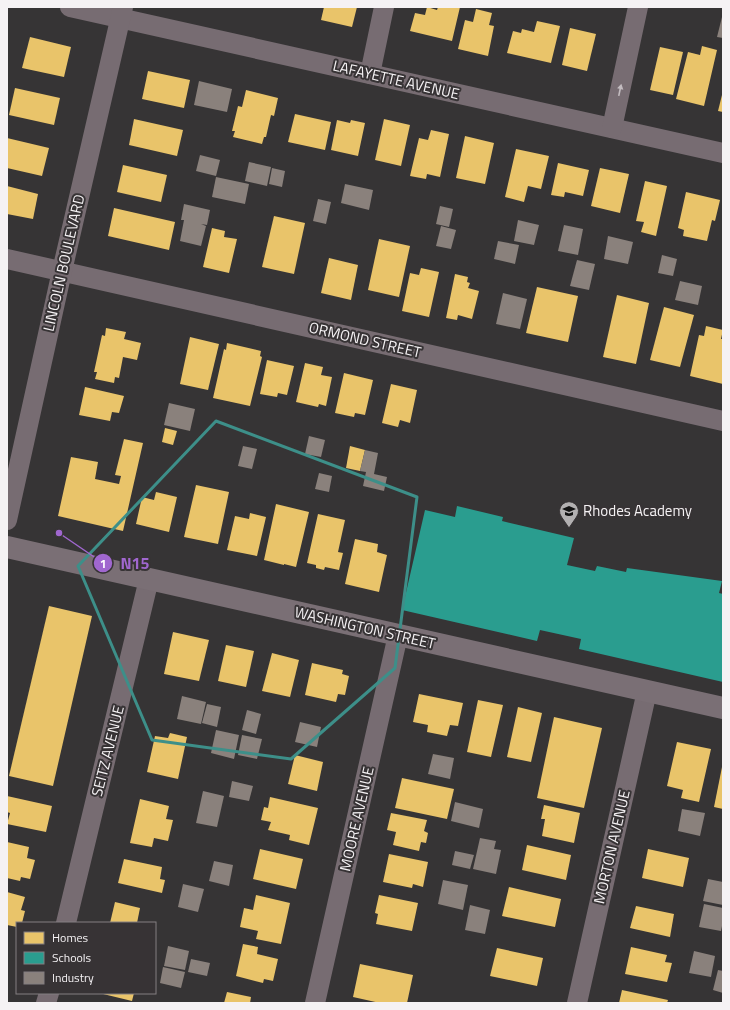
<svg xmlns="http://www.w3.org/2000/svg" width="730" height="1010" font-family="'Titillium Web',sans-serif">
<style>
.homes{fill:#e9c46a}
.schools{fill:#2a9d8f}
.industry{fill:#8a817c}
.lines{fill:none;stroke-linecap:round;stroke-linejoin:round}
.street{stroke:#776c72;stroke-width:20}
.secondary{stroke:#7a6f75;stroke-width:22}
.oneway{fill:#c3bcc0}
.marked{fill:none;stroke:#3d8f89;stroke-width:3;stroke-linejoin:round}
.labels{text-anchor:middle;stroke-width:4;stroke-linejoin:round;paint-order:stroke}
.street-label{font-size:15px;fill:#f5f2f4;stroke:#373335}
.poi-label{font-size:15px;fill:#f5f2f4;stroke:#373335;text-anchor:start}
.leader{fill:none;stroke:#a067cf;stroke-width:1.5}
.callout-dot{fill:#a067cf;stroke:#373335;stroke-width:1.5}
.mark-label{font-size:12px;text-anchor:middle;font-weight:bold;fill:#fff}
.callout-label{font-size:16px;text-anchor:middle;font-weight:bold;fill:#a067cf;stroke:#373335;stroke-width:4;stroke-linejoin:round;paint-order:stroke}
</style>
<rect width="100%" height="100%" fill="#363435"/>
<g class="homes">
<path d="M324 7H357L352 27 321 20Z"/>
<path d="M427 7 437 10 438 7H460L452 41 410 31 415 13 425 15Z"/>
<path d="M476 9 492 13 489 25 494 26 488 56 458 49 465 20 473 22Z"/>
<path d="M537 21 560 26 551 63 507 53 513 31 521 33 522 29 534 32Z"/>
<path d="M570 28 596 34 587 71 562 65Z"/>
<path d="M30 37 71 47 64 77 22 68Z"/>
<path d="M702 46 717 50 704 106 676 99 688 52 700 55Z"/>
<path d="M660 47 683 52 673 95 650 90Z"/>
<path d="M148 71 190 80 184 108 142 99Z"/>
<path d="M15 88 60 98 54 125 9 115Z"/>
<path d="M246 90 278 98 274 116 271 115 266 137H264L262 144 233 137 235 131H232L238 106 242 107Z"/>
<path d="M722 95H723V112L718 111Z"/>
<path d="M295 114 331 122 325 150 288 142Z"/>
<path d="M134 119 183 130 177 156 129 145Z"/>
<path d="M384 119 410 125 401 166 375 160Z"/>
<path d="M337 120 350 123 351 120 365 123 358 156 331 150Z"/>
<path d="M431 130 449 134 440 177 427 174 426 179 410 176 419 138 428 140Z"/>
<path d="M465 136 494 143 485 184 456 178Z"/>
<path d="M7 138 49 148 42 176 7 168Z"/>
<path d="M516 149 549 156 541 189 528 186 524 202 505 197Z"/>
<path d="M558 163 589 170 583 196 565 192 564 197 551 195Z"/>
<path d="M123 165 167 175 161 202 117 192Z"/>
<path d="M600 168 629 174 620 213 591 206Z"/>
<path d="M645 181 667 186 656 236 641 232 644 222 636 221Z"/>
<path d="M7 186 38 194 33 219 7 214Z"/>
<path d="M686 192 720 200 715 221 712 220 707 241 683 236 684 230 678 228Z"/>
<path d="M114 208 175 222 169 250 108 236Z"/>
<path d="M274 216 305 223 294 274 262 267Z"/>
<path d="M212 228 225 231 224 237 237 239 229 273 203 267Z"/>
<path d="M379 239 410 246 399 297 368 290Z"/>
<path d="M329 258 358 265 351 300 321 293Z"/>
<path d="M421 268 439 272 429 317 402 311 410 273 419 275Z"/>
<path d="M455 274 468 277 467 282 470 283 468 288 479 291 472 319 458 315 457 320 446 318Z"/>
<path d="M537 287 578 296 568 342 526 333Z"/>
<path d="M617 295 649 303 636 364 603 357Z"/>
<path d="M664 307 694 315 680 367 650 360Z"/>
<path d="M706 326 723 330 721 339H723V384L690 376 699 335 704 336Z"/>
<path d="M106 328 126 332 124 339 141 343 137 360 123 357 119 378 115 377 114 383 95 379 97 372H94L102 335 105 336Z"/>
<path d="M190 337 219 344 208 390 180 384Z"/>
<path d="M227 343 261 351 260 356 262 357 250 406 213 398 224 349 226 350Z"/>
<path d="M267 360 294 366 287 395 278 393 277 397 260 394Z"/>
<path d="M305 363 323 367 321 375 332 377 326 406 319 404 318 407 296 402Z"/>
<path d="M344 373 373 380 365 415 355 413 354 417 335 413Z"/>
<path d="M391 384 417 390 410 423 400 420 398 427 382 423Z"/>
<path d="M85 387 124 396 119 413 112 412 110 421 79 415Z"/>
<path d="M165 428 177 431 173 445 162 442Z"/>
<path d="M124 439 143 443 123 531 58 516 71 457 98 462 95 479 119 484 121 476 115 475Z"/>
<path d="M350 446 365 450 360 471 346 468Z"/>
<path d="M196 485 229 492 218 544 184 537Z"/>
<path d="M156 492 177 497 169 532 136 524 142 497 154 500Z"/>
<path d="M276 504 309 512 296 567 284 564V565L264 560Z"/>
<path d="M250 513 266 517 257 556 227 550 235 516 249 519Z"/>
<path d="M318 514 345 520 338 552 343 553 339 570 325 567 324 570 316 568V565L307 563Z"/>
<path d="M355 539 378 544 377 552 387 555 379 592 345 584Z"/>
<path d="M49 606 92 616 53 786 9 776Z"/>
<path d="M173 632 209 640 199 681 164 674Z"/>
<path d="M226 645 254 651 246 687 218 681Z"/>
<path d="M272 653 299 660 290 697 262 691Z"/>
<path d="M312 663 343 670 342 674 349 676 345 695 338 694 336 702 305 695Z"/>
<path d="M419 694 463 703 458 726 450 725 447 736 427 732 428 725 413 722Z"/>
<path d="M478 700 503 705 491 757 467 752Z"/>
<path d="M518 707 542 713 531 762 507 757Z"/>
<path d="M554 717 602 728 584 808 537 798Z"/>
<path d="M170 733 187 737 178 779 147 772 155 736 168 738Z"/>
<path d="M677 742 711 749 699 802 681 798 683 790 667 786Z"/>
<path d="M295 755 323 762 317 791 288 784Z"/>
<path d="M722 767H723V809L714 807Z"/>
<path d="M402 778 454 789 447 819 395 808Z"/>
<path d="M7 796 52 806 46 832 7 824 10 813 7 812Z"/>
<path d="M270 797 318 808 309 845 289 840 290 835 268 830 271 822 261 820 264 807 268 808Z"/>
<path d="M140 799 169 806 166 819 173 820 168 841 154 838 152 847 130 843Z"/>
<path d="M544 805 580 813 574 843 542 836 545 819H541Z"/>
<path d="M391 813 427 820 424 831 428 833 426 843 421 842 419 851 393 845 396 832 387 830Z"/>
<path d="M7 842 29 847 27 858 35 860 30 879 21 877 20 881 7 878Z"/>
<path d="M527 845 571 855 566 880 522 870Z"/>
<path d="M260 849 303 859 296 889 253 879Z"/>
<path d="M648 849 689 858 683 887 642 878Z"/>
<path d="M389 854 428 862 423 887 413 884 412 888 383 882Z"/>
<path d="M124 859 162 867 160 879 165 880 162 893 118 883Z"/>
<path d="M509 887 561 899 555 927 502 916Z"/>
<path d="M7 892 25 897 21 910 25 911 22 923H17V927L7 925Z"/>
<path d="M256 895 290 903 281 944 256 939 258 931 240 927 244 908 253 910Z"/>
<path d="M379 895 418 903 412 931 376 924 378 914 375 913Z"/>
<path d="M115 902 140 908 137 923H110Z"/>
<path d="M636 906 674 914 670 937 630 928Z"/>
<path d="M243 944 258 947 257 954 278 959 273 981 264 979 263 983 236 976Z"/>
<path d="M631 947 667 955 665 962 672 963 667 982 625 974Z"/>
<path d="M497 948 543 958 537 986 490 976Z"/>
<path d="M360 964 413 975 407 1003H380L353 997Z"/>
<path d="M622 990 668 1000 667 1003H619Z"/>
<path d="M227 992 251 997 250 1003H224Z"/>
<path d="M99 993H134L132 1001Z"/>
</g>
<path class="schools" d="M457 506 503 517 502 521 574 538 567 565 595 571 597 566 626 572 627 568 722 581 719 593 723 594V682L579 649 581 639 540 630 537 641 402 610 425 510 455 517Z"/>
<g class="industry">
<path d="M722 17 723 18V38L717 37Z"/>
<path d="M199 81 232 89 227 112 194 105Z"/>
<path d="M200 155 220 160 216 176 196 171Z"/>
<path d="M249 162 271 167 267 186 245 181Z"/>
<path d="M272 168 285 171 282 187 269 184Z"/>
<path d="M216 177 249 184 245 204 212 197Z"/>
<path d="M345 184 373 190 369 210 341 203Z"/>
<path d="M318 199 331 202 326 224 313 221Z"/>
<path d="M184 204 210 210 207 225 201 224 206 226 201 246 180 241 184 220H181Z"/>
<path d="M440 206 453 209 449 227 436 224Z"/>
<path d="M518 220 539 225 534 245 514 241Z"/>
<path d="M564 225 583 229 578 255 558 251Z"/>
<path d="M441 226 456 230 451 249 436 246Z"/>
<path d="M608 236 633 242 628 264 604 259Z"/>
<path d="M498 241 519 245 515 264 494 259Z"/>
<path d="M662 255 677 259 673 276 658 273Z"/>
<path d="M577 260 595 264 589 290 570 286Z"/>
<path d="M680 281 702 286 698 305 675 300Z"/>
<path d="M503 293 527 299 520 329 496 324Z"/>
<path d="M169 403 195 409 190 431 164 425Z"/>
<path d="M309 436 325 440 321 457 305 454Z"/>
<path d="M243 446 257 449 252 469 238 466Z"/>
<path d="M365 450 378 453 374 474 387 477 384 491 363 486 366 472 360 471Z"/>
<path d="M319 473 332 476 329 492 315 489Z"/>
<path d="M182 696 206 702 201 724 177 719Z"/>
<path d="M207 704 221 707 217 727 202 723Z"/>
<path d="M247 710 261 714 256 734 242 730Z"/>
<path d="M300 722 321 727 317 747 295 742Z"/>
<path d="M216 730 239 735 234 759 211 753Z"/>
<path d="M242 735 262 739 257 759 238 755Z"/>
<path d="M433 754 454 758 450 779 428 774Z"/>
<path d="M232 781 253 786 249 801 229 797Z"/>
<path d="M203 791 224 796 217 827 196 823Z"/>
<path d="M455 802 483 809 479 828 451 821Z"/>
<path d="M682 809 705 813 700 836 678 831Z"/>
<path d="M480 838 496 841 494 849 501 850 496 874 473 869Z"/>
<path d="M455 851 474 855 470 869 452 865Z"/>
<path d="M214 861 233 865 229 886 209 881Z"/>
<path d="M708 879 723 882V905L703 901Z"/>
<path d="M443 880 468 885 463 910 438 904Z"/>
<path d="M183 884 204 889 198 912 178 907Z"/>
<path d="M704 904 723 908V921L721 931 699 927Z"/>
<path d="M470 905 490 910 485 934 465 930Z"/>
<path d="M168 946 189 951 185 970 164 966Z"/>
<path d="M694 951 715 956 711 977 689 973Z"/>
<path d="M191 959 210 963 207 976 188 972Z"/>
<path d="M163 967 185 972 181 988 160 983Z"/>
<path d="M718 970 723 971V993L713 990Z"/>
</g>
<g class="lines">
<g class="street">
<path d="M70 7 723 153"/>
<path d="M370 74 384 7"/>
<path d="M612 128 638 7"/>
<path d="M7 259 723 421"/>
<path d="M7 520 62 271 123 7"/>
<path d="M66 923 149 579"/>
<path d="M46 1003 49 993"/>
<path d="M315 1003 398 635"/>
<path d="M577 1003 647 691"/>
</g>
<path class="secondary" d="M7 547 723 708"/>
</g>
<defs><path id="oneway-solid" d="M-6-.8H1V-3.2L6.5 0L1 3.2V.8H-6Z"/></defs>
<use class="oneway" href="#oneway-solid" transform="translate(620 90) rotate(-78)"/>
<path class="marked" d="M216 421 417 497 395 668 291 759 152 740 78 566Z"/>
<defs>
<symbol id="school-pin" viewBox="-11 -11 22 30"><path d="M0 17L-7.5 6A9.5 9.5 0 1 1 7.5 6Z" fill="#b2b0b1" stroke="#373335"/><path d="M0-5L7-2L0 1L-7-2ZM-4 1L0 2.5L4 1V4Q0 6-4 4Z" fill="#111"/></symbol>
</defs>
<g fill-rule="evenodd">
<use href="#school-pin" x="558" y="500" width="22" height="30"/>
</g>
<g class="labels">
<g class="street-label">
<text transform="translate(396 80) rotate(13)" y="5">LAFAYETTE AVENUE</text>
<text transform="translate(64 263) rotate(-77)" y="5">LINCOLN BOULEVARD</text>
<text transform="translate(365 340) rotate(13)" y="5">ORMOND STREET</text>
<text transform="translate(365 628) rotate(13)" y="5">WASHINGTON STREET</text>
<text transform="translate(108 751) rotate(-76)" y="5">SEITZ AVENUE</text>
<text transform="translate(357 819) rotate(-77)" y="5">MOORE AVENUE</text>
<text transform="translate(612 847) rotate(-77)" y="5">MORTON AVENUE</text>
</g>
<g class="poi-label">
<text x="583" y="516">Rhodes Academy</text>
</g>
</g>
<path class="leader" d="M59 533L103 563"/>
<g class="callout-dot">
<circle cx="59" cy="533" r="4"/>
<circle cx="103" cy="563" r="10"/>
</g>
<g class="mark-label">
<text x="103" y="568">1</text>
</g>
<g class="callout-label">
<text x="135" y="569">N15</text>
</g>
<rect width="730" height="1010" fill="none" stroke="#f5f2f4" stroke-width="16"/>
<rect x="16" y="922" width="140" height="72" fill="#373335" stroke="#837f81"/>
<rect x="24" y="932" width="20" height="12" fill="#e9c46a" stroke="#837f81"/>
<text x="52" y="942" font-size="12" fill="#f5f2f4">Homes</text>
<rect x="24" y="952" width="20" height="12" fill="#2a9d8f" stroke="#837f81"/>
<text x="52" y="962" font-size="12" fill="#f5f2f4">Schools</text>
<rect x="24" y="972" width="20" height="12" fill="#8a817c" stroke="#837f81"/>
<text x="52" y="982" font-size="12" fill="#f5f2f4">Industry</text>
</svg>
